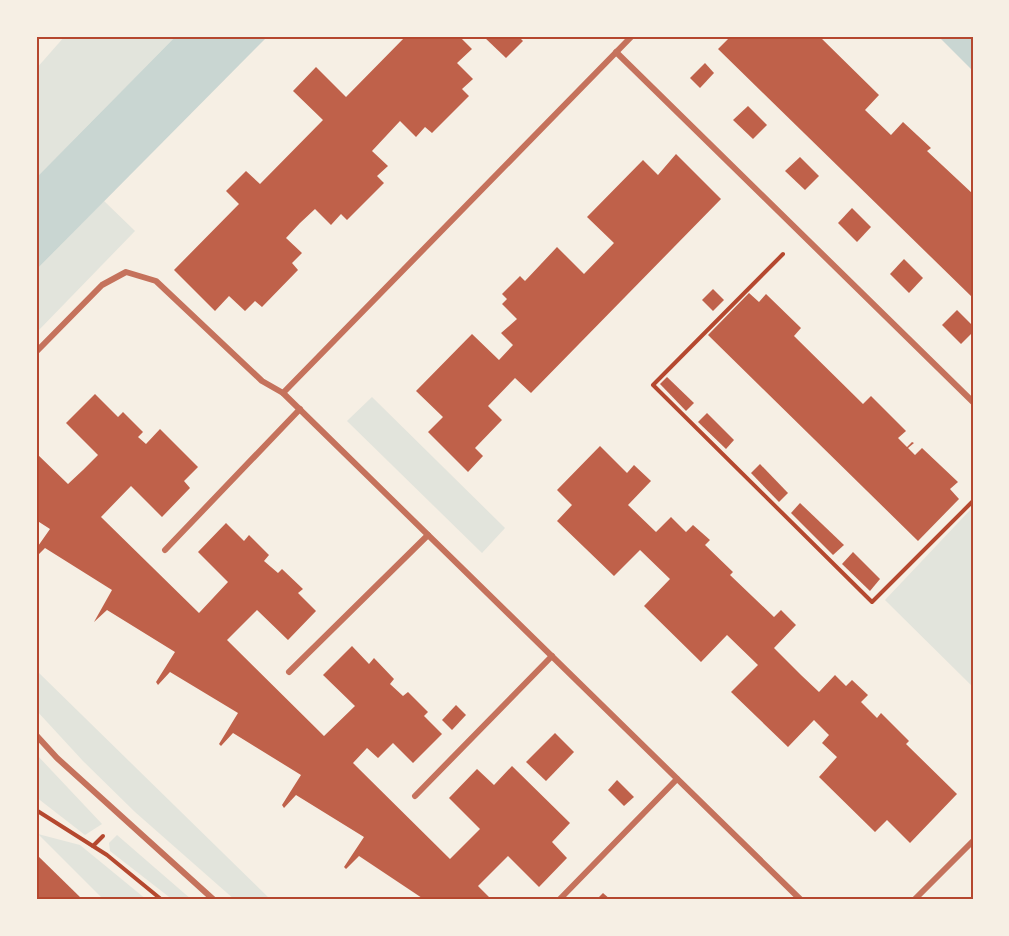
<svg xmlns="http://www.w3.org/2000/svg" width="1009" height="936" font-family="'Space Grotesk',sans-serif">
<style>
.green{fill:#e2e4dc}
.water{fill:#c9d6d2}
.building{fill:#bf614a}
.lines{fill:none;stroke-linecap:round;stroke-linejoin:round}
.path{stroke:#b5482f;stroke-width:4}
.minor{stroke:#c5725c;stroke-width:6}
.neatline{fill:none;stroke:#b5482f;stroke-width:2}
</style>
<rect width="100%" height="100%" fill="#f6efe4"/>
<g class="green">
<path d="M65 36H176L36 178V69Z"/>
<path d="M104 201 135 231 36 333V270Z"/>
<path d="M372 397 505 528 482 553 347 421Z"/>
<path d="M973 507V687L885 600Z"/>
<path d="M36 670 271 900H235L135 812 83 761 36 710Z"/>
<path d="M36 754 102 824 85 835 36 797Z"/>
<path d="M38 834 80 845 147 900H104Z"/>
<path d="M117 835 192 900H173L110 851 109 843Z"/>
</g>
<g class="water">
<path d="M176 36H268L36 270V178Z"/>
<path d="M938 36H973V71Z"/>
</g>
<g class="building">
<path d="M406 36H459L472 49 457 63 473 79 462 89 469 96 432 133 425 127 416 137 400 121 372 151 388 166 377 176 384 183 347 220 341 214 331 225 315 209 300 223 286 238 302 253 292 263 298 270 262 307 255 301 245 311 229 296 215 311 174 270 239 204 226 191 246 171 260 184 323 120 293 91 316 67 346 97Z"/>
<path d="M483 36H518L523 41 506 58Z"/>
<path d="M731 36H819L879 95 865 110 891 135 903 122 931 148 927 151 973 194V298L718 49Z"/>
<path d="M705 63 714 73 700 88 690 78Z"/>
<path d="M748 106 767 125 753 139 733 120Z"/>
<path d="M676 154 721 199 531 393 515 378 488 406 502 420 475 448 483 456 468 472 428 432 443 417 416 391 472 334 499 360 513 345 501 333 517 319 502 304 507 299 502 294 520 276 525 281 557 247 584 274 614 243 587 217 643 160 658 175Z"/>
<path d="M800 157 819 176 805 190 785 171Z"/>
<path d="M852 208 871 227 857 242 838 223Z"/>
<path d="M904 259 923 278 909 293 890 274Z"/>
<path d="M713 289 724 300 713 311 702 300Z"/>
<path d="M749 293 759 302 766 294 801 328 794 336 863 404 871 396 906 431 898 438 907 447 912 442 914 443 908 448 915 455 922 448 958 482 950 489 959 499 918 541 708 335Z"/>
<path d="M957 310 973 326V332L961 344 942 325Z"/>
<path d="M667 377 694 403 686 411 660 384Z"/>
<path d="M95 394 118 417 123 412 143 432 138 437 146 444 160 429 198 467 184 481 190 488 162 517 131 486 101 517 199 613 228 582 198 552 226 523 244 541 249 535 269 555 264 561 278 573 282 569 303 589 298 593 316 611 288 640 257 610 227 640 324 736 355 706 323 675 352 646 369 664 374 658 394 679 390 684 403 696 408 692 428 712 424 716 442 734 413 763 393 743 378 758 367 748 353 763 450 859 480 829 449 798 477 769 494 785 512 766 570 823 552 842 567 858 539 887 508 856 478 886 492 900H425L359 856 346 869 344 867 364 837 296 795 284 808 282 805 301 775 233 733 221 746 219 744 238 713 170 672 158 685 156 682 175 652 107 610 94 622 112 590 45 548 36 557V549L50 529 36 520V453L68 484 83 470 98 455 66 423Z"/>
<path d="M707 413 734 440 726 449 698 422Z"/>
<path d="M600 446 627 473 634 465 651 481 628 505 656 532 671 517 686 532 693 525 710 540 705 545 733 572 730 575 774 617 781 610 796 625 774 648 801 675 819 692 835 675 846 686 852 680 868 695 861 702 877 718 881 713 909 741 906 744 957 794 910 843 887 820 875 832 819 777 837 757 822 743 829 735 814 720 788 747 731 692 758 665 727 635 701 662 644 606 670 579 640 550 614 576 557 521 572 505 557 490Z"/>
<path d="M760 464 788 493 779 502 751 473Z"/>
<path d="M800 503 844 545 833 555 791 513Z"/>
<path d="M853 552 880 579 870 591 842 564Z"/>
<path d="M456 705 466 715 452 730 442 720Z"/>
<path d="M555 733 574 752 546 781 526 762Z"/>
<path d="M617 780 634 797 624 806 608 790Z"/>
<path d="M36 854 83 900H36Z"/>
<path d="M603 893 611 900H596Z"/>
</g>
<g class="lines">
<g class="path">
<path d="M783 254 653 385 872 602 973 501"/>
<path d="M36 810 107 855 162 900"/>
<path d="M93 846 103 836"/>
</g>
<g class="minor">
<path d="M632 36 283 393 801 900"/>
<path d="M616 52 973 402"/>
<path d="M36 352 102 285 126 272 156 281 262 381 283 393"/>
<path d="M165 550 300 409"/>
<path d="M289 672 428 535"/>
<path d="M36 735 57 758 214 900"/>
<path d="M415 796 552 656"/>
<path d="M559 900 677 779"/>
<path d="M914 900 973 841"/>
</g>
</g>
<rect width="1009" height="936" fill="none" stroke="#f6efe4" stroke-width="75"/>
<rect x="38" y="38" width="934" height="860" class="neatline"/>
</svg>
